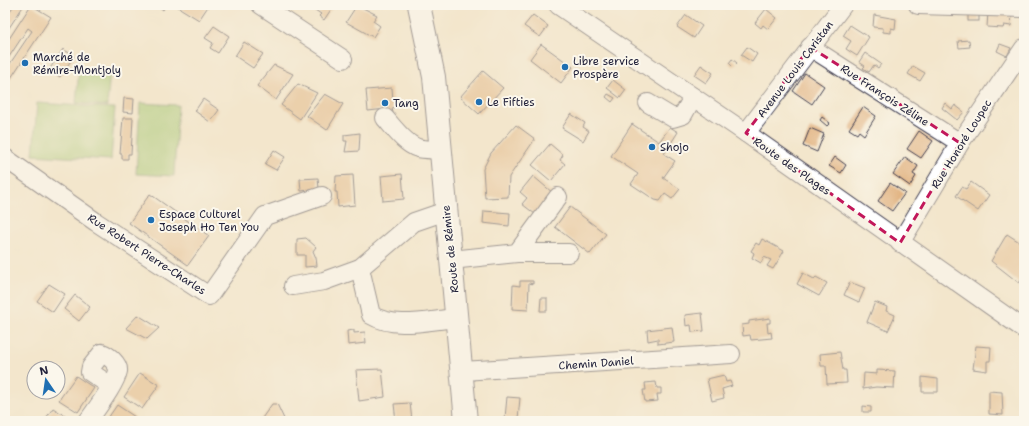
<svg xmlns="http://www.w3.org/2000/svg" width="1029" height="426" font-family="'Shantell Sans',sans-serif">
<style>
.green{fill:#a0c772;stroke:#617456}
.building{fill:#e2b584}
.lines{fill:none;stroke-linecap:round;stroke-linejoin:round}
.minor-casing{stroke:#413f51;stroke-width:20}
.major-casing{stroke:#413f51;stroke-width:24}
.minor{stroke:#fff;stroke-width:18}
.major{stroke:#fff;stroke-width:22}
.marked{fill:none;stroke:#c2185b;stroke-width:3;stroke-dasharray:8 5;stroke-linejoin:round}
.poi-dot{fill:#1f6fb2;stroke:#fbf7ec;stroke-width:1.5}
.labels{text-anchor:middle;stroke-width:4;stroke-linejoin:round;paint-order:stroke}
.poi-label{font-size:11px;fill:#22223b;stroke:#fbf7ec;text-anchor:start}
.street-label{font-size:11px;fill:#22223b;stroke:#fbf7ec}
</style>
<rect width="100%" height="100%" fill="#fbf7ec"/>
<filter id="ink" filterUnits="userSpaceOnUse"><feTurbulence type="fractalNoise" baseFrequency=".025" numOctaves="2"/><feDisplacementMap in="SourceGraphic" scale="8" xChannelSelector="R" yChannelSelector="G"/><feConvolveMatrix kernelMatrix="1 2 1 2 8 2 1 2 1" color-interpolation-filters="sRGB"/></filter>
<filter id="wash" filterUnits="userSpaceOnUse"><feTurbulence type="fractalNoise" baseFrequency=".012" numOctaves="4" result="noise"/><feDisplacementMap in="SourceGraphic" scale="16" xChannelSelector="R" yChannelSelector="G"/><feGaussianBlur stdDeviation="0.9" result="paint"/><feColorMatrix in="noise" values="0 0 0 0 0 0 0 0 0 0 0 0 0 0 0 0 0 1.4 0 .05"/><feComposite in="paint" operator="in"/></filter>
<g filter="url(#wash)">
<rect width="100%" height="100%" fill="#f3e6cc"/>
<g class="green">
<path d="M79 69 110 72 107 106 76 103Z"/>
<path d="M37 103 115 108 111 160 33 155Z"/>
<path d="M140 103 178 105 174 176 136 174Z"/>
</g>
<g id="blocks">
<g class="building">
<path d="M14 5H24L5 34V19Z"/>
<path d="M31 5 51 17 9 81 5 79V71L32 31 28 28 5 63V45Z"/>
<path d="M157 5H166L163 10Z"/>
<path d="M180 5H209L199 20 178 7Z"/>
<path d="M314 5H334L324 20 319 16 321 14 312 8Z"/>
<path d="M357 5 377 15 373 21 380 26 373 37 346 22Z"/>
<path d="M766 9 777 18 768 29 763 25 761 28 755 23Z"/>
<rect x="968" y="10" width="11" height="11"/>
<path d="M988 12 1012 14 1011 26 1004 25 1003 28 987 27Z"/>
<path d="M533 15 548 26 540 37 524 26Z"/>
<path d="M686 15 702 26 694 38 677 27Z"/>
<path d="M874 15 896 19 895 29 891 28V33L883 32V28L873 27Z"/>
<path d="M850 25 869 37 857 56 846 49 851 41 843 36Z"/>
<path d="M214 26 229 36 218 53 210 48 213 43 205 38Z"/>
<path d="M969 40 970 47 959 48 958 41Z"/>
<path d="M244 42 263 54 253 68 235 56Z"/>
<path d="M541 44 573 67 561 83 530 59Z"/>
<path d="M1000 44 1011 48 1007 56 997 51Z"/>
<path d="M747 47 757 54 752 62 741 55Z"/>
<path d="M63 49 74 56 60 77 49 70Z"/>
<path d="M865 53 881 64 878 68 874 65 869 72 863 68 865 66 859 62Z"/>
<path d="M732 59 737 63 733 67 729 63Z"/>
<path d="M274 65 293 74 276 100 257 86Z"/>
<path d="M701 65 713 73 706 83 694 75Z"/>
<path d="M913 66 925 73 920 81 908 74Z"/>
<path d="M483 71 503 88 479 114 460 97Z"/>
<path d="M805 73 824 86 812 104 793 91Z"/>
<path d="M613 80 626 90 620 98 607 88Z"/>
<path d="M298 84 317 93 300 119 281 105Z"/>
<path d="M392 88 393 101 396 100 397 107 392 108 393 113H387L386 109 368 111 366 90Z"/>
<path d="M325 94 343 104 327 130 307 116Z"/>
<path d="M608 94 615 98 612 102 606 97Z"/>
<path d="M124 98 134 99 133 113 123 112Z"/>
<path d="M203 99 219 110 210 122 195 111Z"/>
<path d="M945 103 952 109 955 105 964 112 957 120 942 108Z"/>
<path d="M863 107 876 116 864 135 859 131 857 134 849 129Z"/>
<path d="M571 114 585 123 583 127 589 131 583 141 562 128Z"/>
<path d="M822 117 830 123 827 126 820 120Z"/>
<path d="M123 118H133L131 154H128V159H122V154H120Z"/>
<path d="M632 124 659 142 670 127 678 132 664 154 675 161 663 178 680 189 672 199 665 194 660 201 655 200 631 184 638 174 611 156Z"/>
<path d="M516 125 535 139 509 177 508 197 485 198 483 169 491 153Z"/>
<path d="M810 128 824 134 817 152 803 146Z"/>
<path d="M919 131 933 141 921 158 907 149Z"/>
<path d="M360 133 359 151 345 152 347 141H344V135Z"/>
<path d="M550 144 563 155 560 160 565 164 551 181 532 165Z"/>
<path d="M274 150 285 157 276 170 265 164Z"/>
<path d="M835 157 846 165 841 173 829 166Z"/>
<path d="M905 157 918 166 913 174 916 176 910 186 893 174Z"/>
<path d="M402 174 404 199 383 201 381 176Z"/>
<path d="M353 175 355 205 338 207 337 192H335L336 176Z"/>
<path d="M533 176 553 193 535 214 522 204 527 198 520 192Z"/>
<path d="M318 178 319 189 301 191 300 179Z"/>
<path d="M971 182 989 195 978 211 956 196 962 187 966 189Z"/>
<path d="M890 183 905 193 892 211 878 201Z"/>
<path d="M150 194 209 236 188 265 129 223Z"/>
<path d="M570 207 606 234 590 254 555 227Z"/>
<path d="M484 211 510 213 509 226 483 223Z"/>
<path d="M1007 234 1024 245V276L1019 283 991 261Z"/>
<path d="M306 238 316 247 313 251 316 258 317 266 305 267V255H297V239Z"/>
<path d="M762 239 784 251 773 269 767 266 771 260 764 257 761 263 752 258 754 253 751 251 756 243 759 245Z"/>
<path d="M803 273 814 279 816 277 827 283 819 296 797 284Z"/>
<path d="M520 281H533V284L529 283 528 310 512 309 513 285 520 286Z"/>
<path d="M850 282 865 288 859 302 844 295Z"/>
<path d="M49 284 65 294 53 312 37 301Z"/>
<path d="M75 295 90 307 79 321 64 309Z"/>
<path d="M541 298H547V311H540Z"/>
<path d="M875 302 887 307 886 311 895 315 888 331 867 322Z"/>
<path d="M702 313 704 331 692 332 691 325 686 326 685 315Z"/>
<path d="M138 315 159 328 147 339 126 328Z"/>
<path d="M770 318V323H767L768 333 771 332 772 338 751 340 750 335 743 336 742 325 749 324V321Z"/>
<path d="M672 327 674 342 658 344V339L648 341 647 330Z"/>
<path d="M354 330V333L365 332 366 343 348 345 347 331Z"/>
<path d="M976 346 991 347 990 361H987V371L973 369Z"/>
<path d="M840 352 843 370H846L847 383 827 384 826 366H821L820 354Z"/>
<path d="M382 369 385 397 359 401 356 370Z"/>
<path d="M877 370 895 371 894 388 876 387 863 389 864 373 877 374Z"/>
<path d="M140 373 159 385 142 409 124 397Z"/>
<path d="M724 375 726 382 730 381 732 386 722 389 724 398 712 401 707 379Z"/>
<path d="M76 376 94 388 78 412 59 400Z"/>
<path d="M922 377 938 379V392H922Z"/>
<path d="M656 382 657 388H661V394H657L658 401 645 402 643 390H646L645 383Z"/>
<path d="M989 391 1002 392 1003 415 989 414Z"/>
<path d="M507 397 520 398 518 419 505 418Z"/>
<path d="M410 403 412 421H396L394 404Z"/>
<path d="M272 404H277L285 421H260Z"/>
<path d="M117 405 135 417 133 421H106Z"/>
<path d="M863 406 871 407V412H863Z"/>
<path d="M53 408 73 421H44Z"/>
</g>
</g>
</g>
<g filter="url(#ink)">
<use href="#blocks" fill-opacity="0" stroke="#413f51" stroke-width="1"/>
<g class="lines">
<defs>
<g id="minor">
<path d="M261 5 343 59"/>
<path d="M558 5 746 133 1024 329"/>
<path d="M918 5 1024 8"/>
<path d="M810 47 960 143"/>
<path d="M648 103 673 118 683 115 693 97"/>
<path d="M385 118C394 128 405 144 418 148 425 150 434 149 441 150"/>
<path d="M746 133 843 5"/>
<path d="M5 158 96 222 209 296 265 216 322 196"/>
<path d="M900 243 960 143 1024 48"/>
<path d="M517 253H569"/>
<path d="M451 260 517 253 558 197"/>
<path d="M360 268 371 315C396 330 429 320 457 318"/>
<path d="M293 286 324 281 360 268 414 222 446 211"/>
<path d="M462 371 731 354"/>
<path d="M88 421C96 409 115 385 118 371 119 364 108 355 102 353L91 367 90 372 111 386"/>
</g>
<path id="major" d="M419 5 434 77 466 421"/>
</defs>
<use href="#minor" class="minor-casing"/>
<use href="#major" class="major-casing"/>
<use href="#minor" class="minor"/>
<use href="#major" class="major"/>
</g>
</g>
<path d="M0 0H1029V426H0ZM810 47 960 143 900 243 746 133Z" fill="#f3e6cc" fill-opacity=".55" fill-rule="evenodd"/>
<path class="marked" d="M810 47 960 143 900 243 746 133Z"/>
<g class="poi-dot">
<circle cx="25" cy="63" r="4"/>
<circle cx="565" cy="67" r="4"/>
<circle cx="479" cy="102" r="4"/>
<circle cx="385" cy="103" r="4"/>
<circle cx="652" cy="147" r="4"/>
<circle cx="151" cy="220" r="4"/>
</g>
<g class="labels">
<g class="poi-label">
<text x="33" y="61">Marché de<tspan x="33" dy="13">Rémire-Montjoly</tspan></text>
<text x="573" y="65">Libre service<tspan x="573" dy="13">Prospère</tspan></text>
<text x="487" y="106">Le Fifties</text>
<text x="393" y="107">Tang</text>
<text x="660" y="151">Shojo</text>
<text x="159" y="218">Espace Culturel<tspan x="159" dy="13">Joseph Ho Ten You</tspan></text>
</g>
<g class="street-label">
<text transform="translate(795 69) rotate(-53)" y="4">Avenue Louis Caristan</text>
<text transform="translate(885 95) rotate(33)" y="4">Rue François Zéline</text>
<text transform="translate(961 144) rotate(-58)" y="4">Rue Honoré Loupec</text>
<text transform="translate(792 166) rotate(35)" y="4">Route des Plages</text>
<text transform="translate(450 249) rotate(-96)" y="4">Route de Rémire</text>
<text transform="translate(147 254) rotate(33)" y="4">Rue Robert Pierre-Charles</text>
<text transform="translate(596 363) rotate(-4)" y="4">Chemin Daniel</text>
</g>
</g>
<rect width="1029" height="426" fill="none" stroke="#fbf7ec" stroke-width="20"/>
<g transform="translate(46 380) rotate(347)"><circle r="19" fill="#fbf7ec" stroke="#a4a2a5"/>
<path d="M0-3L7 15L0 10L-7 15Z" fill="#1f6fb2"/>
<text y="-6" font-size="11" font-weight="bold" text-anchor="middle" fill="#22223b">N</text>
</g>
</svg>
